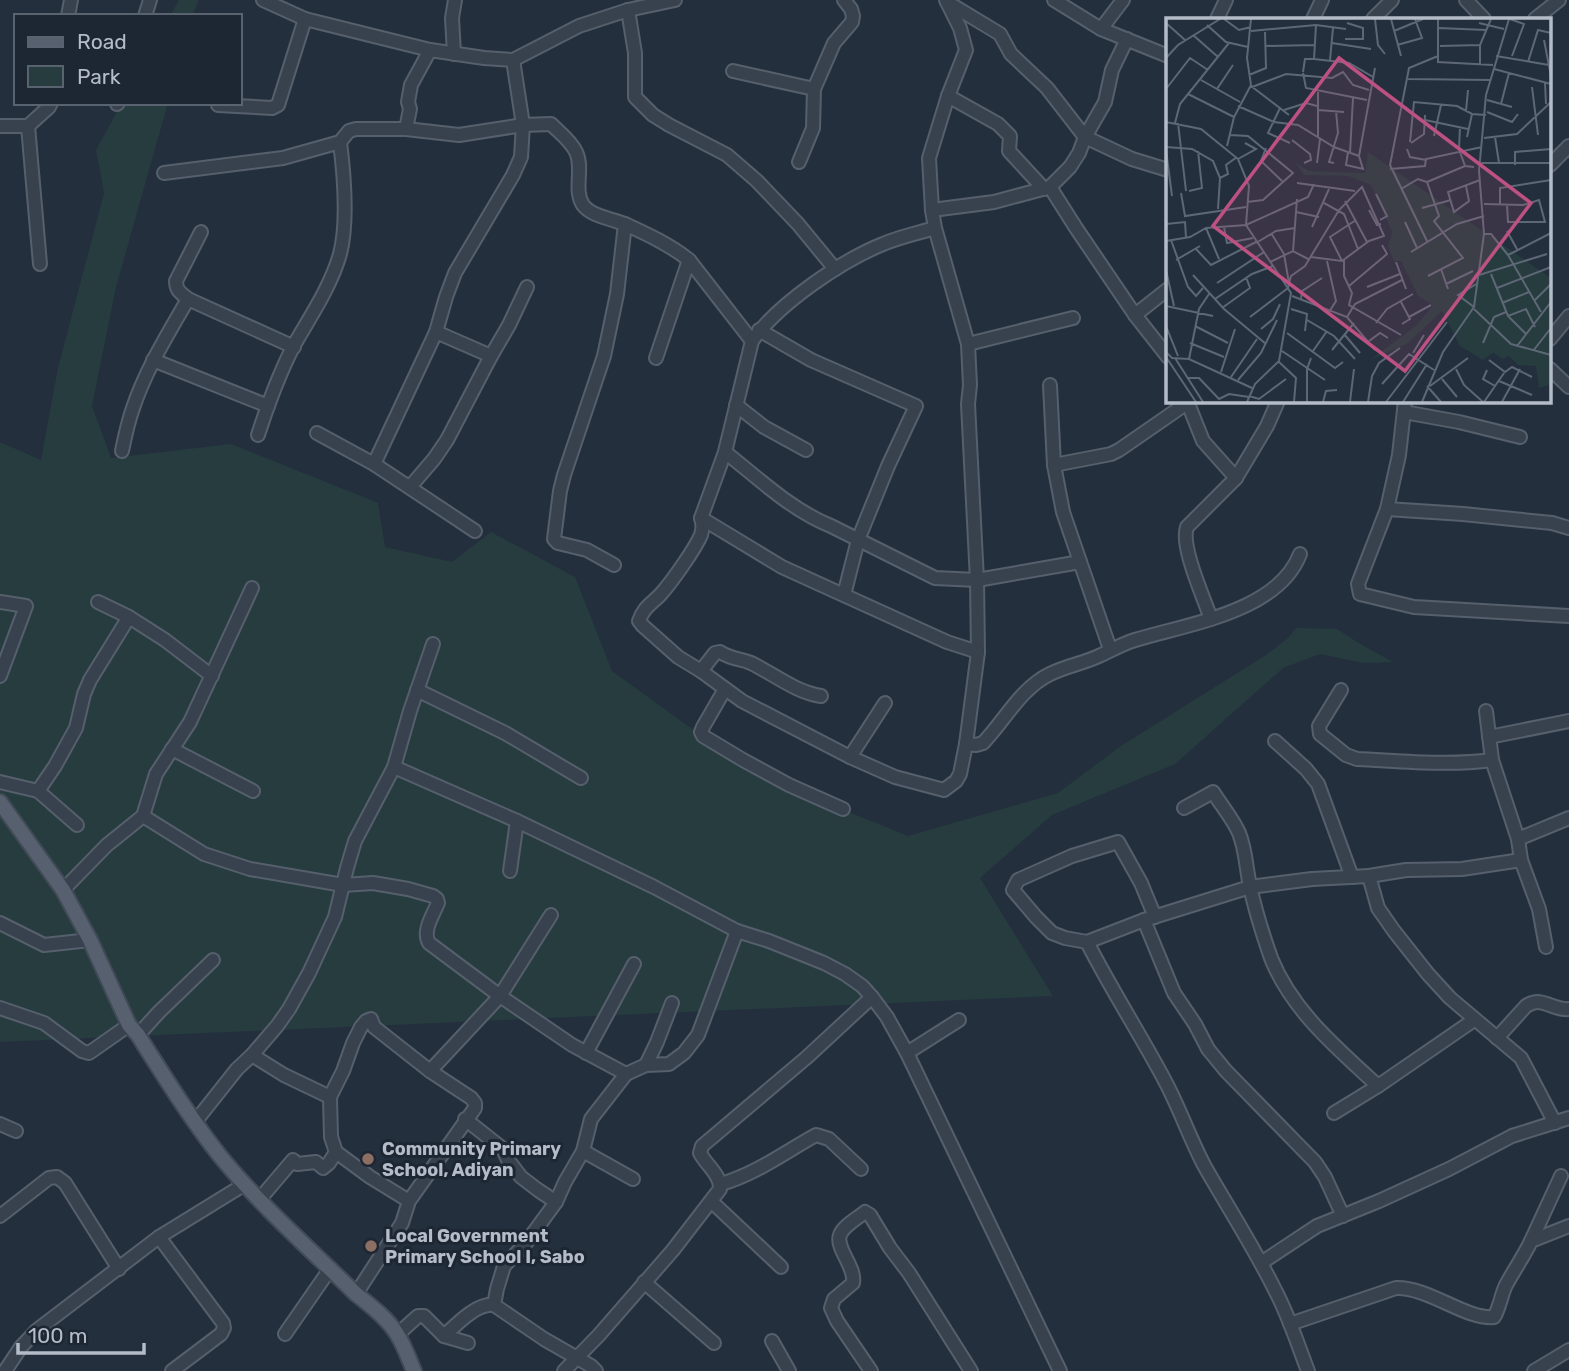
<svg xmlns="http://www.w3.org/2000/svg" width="1569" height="1371" font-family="Rubik,sans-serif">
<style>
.green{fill:#263c3f}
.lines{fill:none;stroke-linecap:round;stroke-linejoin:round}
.minor-casing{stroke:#565f6c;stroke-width:16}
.major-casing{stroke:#414a57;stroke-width:18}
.minor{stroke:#38414e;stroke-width:12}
.major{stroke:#56606e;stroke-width:14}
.education-dot{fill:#8d6e63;stroke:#1d2633;stroke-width:2.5}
.labels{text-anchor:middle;stroke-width:6;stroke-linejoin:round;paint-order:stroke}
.poi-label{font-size:18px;font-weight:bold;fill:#b4bcc9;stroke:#1d2633;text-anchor:start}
.inset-road{fill:none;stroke:#5e6776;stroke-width:2}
.view{fill:#bd5182;fill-opacity:0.15;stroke:#bd5182;stroke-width:3.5}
.inset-edge{fill:none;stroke:#b4bcc9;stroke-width:3.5}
</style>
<rect width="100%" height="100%" fill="#242f3e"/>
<g class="green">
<path d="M179 0H199L192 16H170Z"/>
<path d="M122 103H168L116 287 92 406 111 458 231 444 378 503 385 547 452 562 491 532 575 577 612 671 753 773 908 836 1058 793 1121 746 1266 655 1288 638 1296 628 1337 629 1362 645 1393 662 1363 663 1320 654 1283 668 1175 764 1052 815 980 878 1053 996 0 1042V442L41 460 58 368 104 193 96 150Z"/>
</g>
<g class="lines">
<defs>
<g id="minor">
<path d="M263 0 305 19 430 50 484 58 513 60 579 26 628 10 675 0"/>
<path d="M1054 0 1101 29 1168 56"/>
<path d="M1466 0 1484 19"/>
<path d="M947 2 1000 34 1011 54 1047 88 1085 137 1132 159 1168 170"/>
<path d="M628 10 635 53V97L653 115 669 125 727 155 757 181 798 224 835 269"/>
<path d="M68 16 71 0"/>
<path d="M145 16 150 0"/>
<path d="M1217 19 1226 0"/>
<path d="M1313 19 1322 0"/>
<path d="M1373 19 1392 0"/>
<path d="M1535 19 1559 0"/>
<path d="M1101 29 1123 0"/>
<path d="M454 54 452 18 455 0"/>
<path d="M733 71 814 89"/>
<path d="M948 96 998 124 1010 136 1009 151 1044 189"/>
<path d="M117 104 118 103"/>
<path d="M218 105 272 108 278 105 305 19"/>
<path d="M0 126H28L49 107 51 103"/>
<path d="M28 126 40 264"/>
<path d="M406 129 410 109 408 102 411 85 430 50"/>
<path d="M799 162 813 128 814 89 834 43 852 22 853 16 851 9 844 0"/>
<path d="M1550 165 1569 146"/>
<path d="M164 173 283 158 340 142 349 131 356 129H406L459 135 523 125 551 124C560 133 571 141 576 152 584 168 573 190 583 205 592 217 614 219 627 225 649 235 670 245 689 260L752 341"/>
<path d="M1050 187 1076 228 1135 315 1168 357"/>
<path d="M932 210 994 202 1050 187 1070 167 1079 153 1085 137 1105 102 1112 70 1127 39"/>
<path d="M935 228C918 233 899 237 883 244 841 261 778 304 752 341L725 452 701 518C703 524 703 529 701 535 695 549 671 583 660 595 651 604 643 608 639 621L642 625 678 657 701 671 742 701 850 757 895 777 944 790 956 781 960 774 966 744 978 652 977 580 968 404 970 385 968 344 935 228 932 210 929 158 948 96 966 50 960 28 946 0"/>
<path d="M201 232 176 281C176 291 181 293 188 299L294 347"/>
<path d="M1135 315 1168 289"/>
<path d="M759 330 811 360 916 406 888 466 858 540 844 595"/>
<path d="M436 332 491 356"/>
<path d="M1550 339 1569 316"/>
<path d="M968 344 1073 318"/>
<path d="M656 358 689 260"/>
<path d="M153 360 268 406"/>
<path d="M1550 369 1569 387"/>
<path d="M1050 385 1054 465 1063 512 1110 649"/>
<path d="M1187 401 1203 441 1236 478"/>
<path d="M1405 401 1399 455 1387 509 1358 584 1360 594 1414 607 1569 616"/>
<path d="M736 405 764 427 806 450"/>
<path d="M1404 412 1459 422 1520 437"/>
<path d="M317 433 374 464 475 531"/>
<path d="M258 435C268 404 279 374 294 345 310 317 331 286 340 254 348 223 344 174 340 142"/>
<path d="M122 451C125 436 128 422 133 408 146 369 168 334 188 299"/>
<path d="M725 452C758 478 791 510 831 526L935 578 977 580 1080 562"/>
<path d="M374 464 436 332 446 297 455 273 513 175 521 157 523 125 513 60"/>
<path d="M1054 465 1111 454 1119 450 1187 403"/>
<path d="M410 487 434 459 447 440 491 356 509 325 527 287"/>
<path d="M1387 509 1463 514 1552 523 1569 528"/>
<path d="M701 518 782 567 947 642 978 652"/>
<path d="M614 565 587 550 558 543 554 539 560 491 564 475 604 356 617 294 625 224"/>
<path d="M252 588 190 722 156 774 143 816 204 854 250 869 343 885 373 883 408 889 433 896 437 899 438 903C433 915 422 931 429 943L500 996 572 1045 626 1074 646 1065 669 1064 684 1053 698 1035 737 931"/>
<path d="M0 602 26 606 0 676"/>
<path d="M98 602 129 617 165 640 212 676"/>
<path d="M1211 619C1204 598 1180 546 1187 527L1236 478 1267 426 1278 401"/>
<path d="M701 671 715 653 720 652C733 660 739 658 751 663 774 674 795 692 821 696"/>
<path d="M725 689 703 727 701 732 703 736 743 760 789 785 843 809"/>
<path d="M417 690 505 733 581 778"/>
<path d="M1341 690 1319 726 1320 734 1346 755 1357 759C1401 761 1448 766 1492 760"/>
<path d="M1486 711 1492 760 1518 839"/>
<path d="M1489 737 1569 721"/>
<path d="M1275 741 1306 769 1318 784 1352 877"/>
<path d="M966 744 976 745 983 743C1005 720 1021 688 1050 674 1066 666 1085 663 1101 655 1112 650 1122 644 1135 640 1187 624 1278 612 1300 554"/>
<path d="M172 749 253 791"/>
<path d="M850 757 885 703"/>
<path d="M394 767 517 821 654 887 737 931 769 941 824 963 845 974 862 986 872 997 887 1017 907 1053 1060 1371"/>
<path d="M0 782 38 791 77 825"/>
<path d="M38 791 55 766 76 728 84 694 90 680 129 617"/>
<path d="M1184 808 1213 792C1221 805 1233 819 1239 833 1246 850 1246 868 1250 886 1255 910 1263 935 1271 958 1292 1011 1338 1049 1378 1086"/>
<path d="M1521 860 1539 909 1546 947"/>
<path d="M510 871 517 821"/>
<path d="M1369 876 1378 908 1394 931 1428 974 1450 998 1521 1058 1555 1123"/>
<path d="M63 890 107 845 143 816"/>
<path d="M1155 917 1141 883 1118 842 1072 856 1018 880 1013 890 1036 917 1052 933 1065 938 1087 942 1144 920 1250 887 1312 879 1369 876 1406 870 1462 869 1521 860 1518 839 1569 818"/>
<path d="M1144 920 1174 993 1195 1024 1208 1049 1226 1071 1315 1162 1325 1177 1343 1216"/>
<path d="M0 923 44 945 90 940"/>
<path d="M1087 942C1111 989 1140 1034 1165 1081 1180 1109 1190 1139 1205 1167 1229 1209 1255 1249 1276 1292 1289 1317 1298 1345 1308 1371"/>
<path d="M0 1008 44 1023 82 1051 89 1053 129 1025"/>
<path d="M138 1035 159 1012 213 960"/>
<path d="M1497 1038 1526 1006C1543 995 1552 1011 1569 1009"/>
<path d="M586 1053 634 964"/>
<path d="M907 1053 959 1020"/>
<path d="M252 1055 284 1075 330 1097"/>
<path d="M646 1065 657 1042 672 1003"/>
<path d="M430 1071 500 996 551 915"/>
<path d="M1334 1113 1378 1086 1474 1020"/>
<path d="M465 1119 503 1149 508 1160 521 1177 538 1190 556 1202"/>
<path d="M195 1122 237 1069 252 1055 277 1026 289 1009 309 973 335 917 347 868 355 841 394 767 410 711 433 644"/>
<path d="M0 1124 16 1131"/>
<path d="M583 1151 633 1179"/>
<path d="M721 1184C756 1174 785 1152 816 1135L829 1139 861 1169"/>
<path d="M259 1200 293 1160 297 1164 316 1162 323 1168 329 1163 336 1152"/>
<path d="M711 1201 781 1267"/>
<path d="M0 1216 49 1178 57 1177 65 1183 119 1269"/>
<path d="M159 1237 223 1323 224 1328 221 1334 172 1371"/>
<path d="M1531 1241 1561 1176"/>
<path d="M1261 1263 1317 1226 1379 1201 1449 1169 1512 1136 1569 1118"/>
<path d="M644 1282 714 1343"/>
<path d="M356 1294 402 1223 409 1201 475 1108V1103L471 1098 430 1071 374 1027 371 1019 366 1021 361 1027 353 1043 343 1071 330 1097 331 1137 336 1152 370 1177 409 1201"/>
<path d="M494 1305 497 1289 504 1266 526 1243 556 1202 565 1182 583 1151 591 1119 626 1074"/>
<path d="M1290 1324 1396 1288C1429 1287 1466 1320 1494 1317 1500 1307 1501 1295 1506 1285 1514 1270 1524 1256 1531 1241L1569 1226"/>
<path d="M285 1334 330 1269"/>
<path d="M397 1335 418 1316H424L444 1336 468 1343"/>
<path d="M444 1336C456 1325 476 1303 494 1305L544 1339 591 1366 596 1371"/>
<path d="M772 1341 789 1371"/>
<path d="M5 1371 21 1347 37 1330 159 1237 245 1184"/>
<path d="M564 1371 599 1335 673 1250 720 1189C721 1175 706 1165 700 1153L702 1146 806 1058 872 997"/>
<path d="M871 1371 837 1321 831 1308 834 1299 853 1283C856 1267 835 1248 840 1235 843 1226 858 1218 865 1212L870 1215 890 1248 909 1273 971 1371"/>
<path d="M1534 1371 1569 1350"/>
</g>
<path id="major" d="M0 802 63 890 90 940 129 1025 138 1035C164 1076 190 1118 220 1156 261 1206 310 1249 356 1294 371 1306 387 1318 397 1334 404 1345 409 1359 414 1371"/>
</defs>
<use href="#minor" class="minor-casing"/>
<use href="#major" class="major-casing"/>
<use href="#minor" class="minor"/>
<use href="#major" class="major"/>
</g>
<g class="education-dot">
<circle cx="368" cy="1159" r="7"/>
<circle cx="371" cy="1246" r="7"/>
</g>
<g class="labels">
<g class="poi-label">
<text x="382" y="1155">Community Primary<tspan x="382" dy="21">School, Adiyan</tspan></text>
<text x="385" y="1242">Local Government<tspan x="385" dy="21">Primary School I, Sabo</tspan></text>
</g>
</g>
<g transform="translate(1166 18)">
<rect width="385" height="385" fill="#242f3e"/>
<path d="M202 134 385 260V366L373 370 370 348 352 347 343 338 337 341 327 335 317 342 294 328 276 293 241 326 204 342 251 307 267 287 252 278 235 243H228L222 229 226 214 205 167 182 158 138 157 129 144 143 153 199 155Z" fill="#263c3f"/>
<path class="inset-road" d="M58 1 73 12 85 9M209 1 212 27 219 36M225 1 235 38M272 1V44L327 47M344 1 358 6 346 38M0 5 19 22M313 5 338 11M41 7 60 24 82 29M273 10 320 12M85 13 150 7 180 11M228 13 257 1M27 17 52 39M179 21H197V10L181 5M378 22 385 58M166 25 205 31M231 27 256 20 249 1M99 28 148 27M274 28 314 27M330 38 383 47M0 40 12 27 54 1M148 41 150 7M164 42 167 10M362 44 372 12 385 15M314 46V27L325 1M328 51 385 66M137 54 139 41H148L183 45 207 59M137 55 140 70 201 82M83 57 100 50 99 14M242 61 324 62M35 62 74 84M379 65 380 86M85 68 123 97M86 69 120 56 166 60 177 54 187 67 203 72M366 69 372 117M0 71 24 40 42 52M51 71 67 47M152 72V120M22 76 68 99M321 82 346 89M335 86 343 55M72 88 108 104 132 107 168 129 193 138M114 90 102 115 124 125M118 92 140 85 151 88M152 92 178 94M300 93 302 72M321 94 346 104 352 96M259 102 302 111M0 104 35 111 72 141 83 168 80 207 125 275 113 343 89 366 81 384M9 105 14 86 63 25M12 105 20 173M294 109 293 131 299 148 308 149M64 117 82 118 127 155 97 182 81 184M268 118 275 87M301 119 306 96M329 119 333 145M318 120 351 116 385 84M126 122 144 136 145 142 138 145M244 124 248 84 291 88 306 96 320 97M245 125 258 116 259 97M61 128 68 99 85 67 81 40 85 1M0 129 26 131 47 143 54 160 52 191M100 130 95 143 116 163M241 131 244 139 260 142M0 132 6 178M182 134 180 147 197 151 193 138 209 50M184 135 187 80M72 141 90 131 79 125M151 145 154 121M168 145 163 144 172 115 170 93M315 145H385M349 147V134L385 131M224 151 259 148 260 141 316 129M54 160 62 156 60 147 71 139M261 164 299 148M131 165 189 173M300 168 303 183 288 194 282 174 314 162M235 171 252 161 261 164 273 198 268 203 297 240 262 258M23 173 36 170 32 133M15 175 19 198 80 189M210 176 221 198 214 202M179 183 201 224M158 185 178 196 192 231M318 186 357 187 373 182 379 204H342L341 187M334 187V170L385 162M256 190 285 182M203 192 211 207 215 206M130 194 153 199M239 204 251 230M0 206 19 204 20 220M58 209 61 225 87 220M146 209 163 171M40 210 53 241M341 213 352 233M105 215 118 236 123 265M319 216H325L342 237M5 222 22 269 30 278 37 270M0 223 24 219 40 210 80 207 142 179 148 166M261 223 224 147 243 50 272 38M90 225 110 213 129 210M30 231 45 247 90 224M127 233 131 181M245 234 291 206 318 198M10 242 34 228M178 242V258L186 275 183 287 235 317M161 243 170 283 163 294M176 243 164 219 190 202M104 244 127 233 144 242M230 244 240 271M275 251 282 271M0 252 8 288M325 256 342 298 360 291 369 309M27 257 58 291 100 326M313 257 381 236M51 265 98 234M280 266 307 253M183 268 221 236 216 227M201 269 234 256M331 270 385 249M126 278 181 299 209 332M49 281 86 256 107 248M135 281 136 273 156 260M369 282 385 266M235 284 244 301 236 306M336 285 363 274M0 288 47 298M308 289 292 277 312 265M56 290 84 270 80 259M125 291 141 296 139 313M308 291 345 326 385 337M375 294 342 237 385 215M342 298 360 316M84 299 122 270 125 258 139 248 173 192 196 169 218 218 203 223 176 243 145 239M181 299 189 286 236 262M243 299 265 287M141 302 168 318 189 341M210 305 221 291 247 276M0 308 12 338M29 308 62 325M95 311 107 301 114 286M121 315 169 350 177 344M178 316 194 335M203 323 214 315 222 320M24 325 58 339M317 325 328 299 340 294M351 328 385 284M166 332 188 305M116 333 159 362M147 333 161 313M367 333 385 310M0 334 6 340 23 341 86 370M247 335 258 317M0 339 30 384M9 340 37 384M23 341 33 291 43 276M323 342 339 354 346 349 366 359M113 344 130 360 128 384M290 351 298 367 317 384M321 352 317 361 329 368M55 354 69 311M65 359 91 321M22 360H33L53 381 63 376 83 379M276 361 291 379M72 362 95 335 111 302M333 363 366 377M216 366 243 336 268 352M261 368 275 384M264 368 302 340M83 378 93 381 120 361M141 384V351L145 340M157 384 160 373 171 372M184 384 188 351M202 384 206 358 213 345 234 330M220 384 281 304M237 384 261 346M256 384 277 334 308 289 318 216 313 153 320 77 343 1M318 384 338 355M336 384 354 351"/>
<path class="view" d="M173 40 365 185 239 353 47 208Z"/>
<rect width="385" height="385" class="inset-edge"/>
</g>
<rect x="14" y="14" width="228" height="91" fill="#1d2633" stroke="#59626f" stroke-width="2"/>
<rect x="28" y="37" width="35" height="10" fill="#56606e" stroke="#59626f" stroke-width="2"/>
<text x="77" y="49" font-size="21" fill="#b4bcc9">Road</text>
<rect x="28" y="66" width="35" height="21" fill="#263c3f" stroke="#59626f" stroke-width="2"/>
<text x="77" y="84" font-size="21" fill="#b4bcc9">Park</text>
<path d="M18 1343v10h126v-10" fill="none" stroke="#b4bcc9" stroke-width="3.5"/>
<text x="28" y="1343" font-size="21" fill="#b4bcc9" stroke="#1d2633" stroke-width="5" paint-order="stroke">100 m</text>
</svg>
